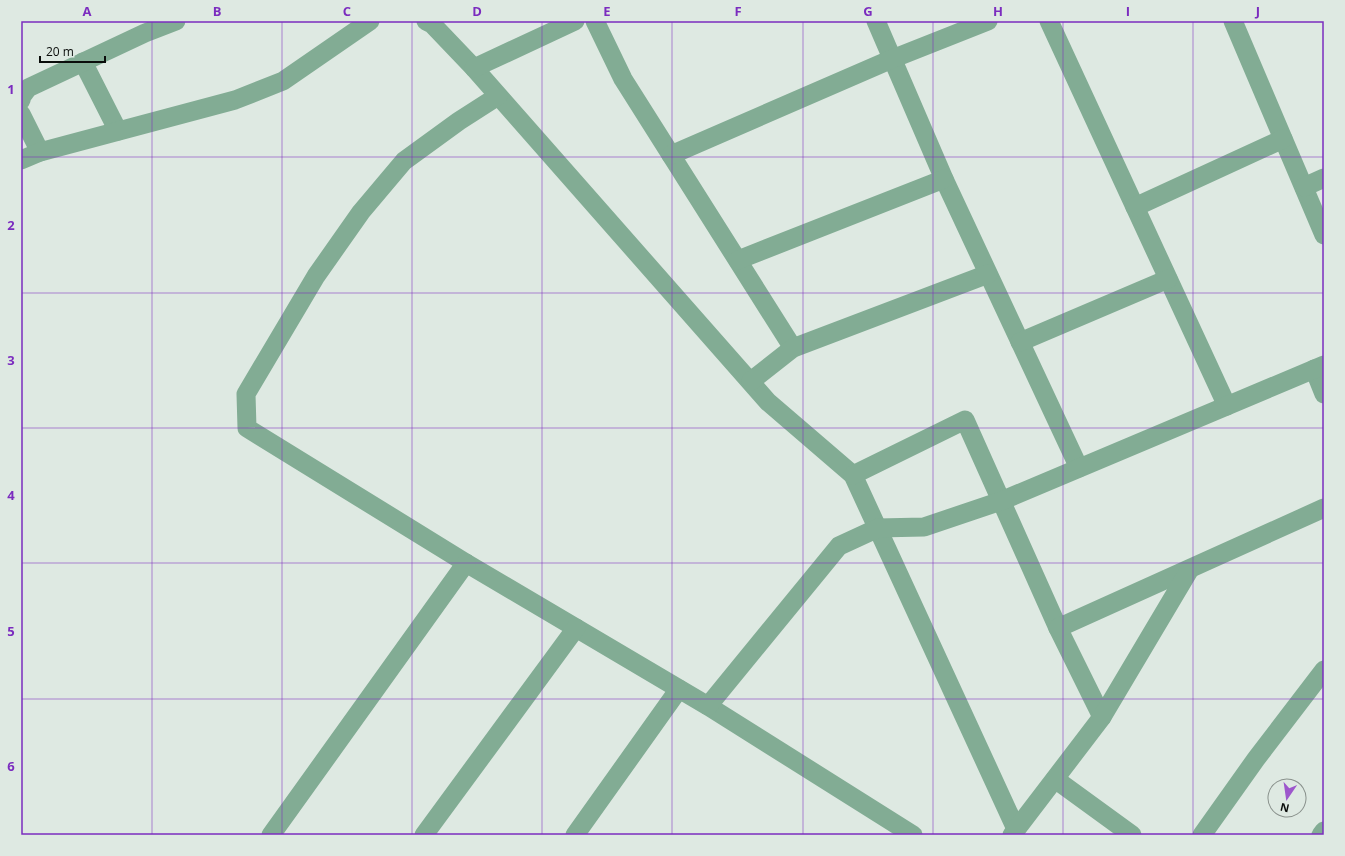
<svg xmlns="http://www.w3.org/2000/svg" width="1345" height="856" font-family="'Open Sans',sans-serif">
<style>
.lines{fill:none;stroke-linecap:round;stroke-linejoin:round}
.minor{stroke:#82ac94;stroke-width:19}
.grid{fill:none;stroke:#7b2cbf;stroke-width:1;stroke-opacity:0.55}
.neatline{fill:none;stroke:#7b2cbf;stroke-width:1.5}
.grid-label{font-size:13px;text-anchor:middle;font-weight:bold;fill:#7b2cbf}
</style>
<rect width="100%" height="100%" fill="#dee9e2"/>
<g class="lines">
<g class="minor">
<path d="M426 21 432 24 474 68 768 402 853 475 1016 829"/>
<path d="M595 21 623 79 793 348"/>
<path d="M876 21 944 179 1079 468"/>
<path d="M1049 21 1227 406"/>
<path d="M1233 21 1324 235"/>
<path d="M83 62 118 131"/>
<path d="M474 68 575 21"/>
<path d="M498 96 459 121 404 161 361 212 316 276 246 394 247 428 466 563 708 706 913 835"/>
<path d="M21 100 22 96 28 88 145 33 176 21"/>
<path d="M21 114 40 152"/>
<path d="M671 155 892 59 988 21"/>
<path d="M21 160 40 152 235 100 283 81 370 21"/>
<path d="M1304 187 1324 178"/>
<path d="M1135 207 1283 139"/>
<path d="M738 260 944 179"/>
<path d="M1020 342 1168 279"/>
<path d="M1314 369 1324 394"/>
<path d="M751 381 793 348 988 274"/>
<path d="M853 475 965 420 1058 628 1102 717"/>
<path d="M1058 628 1324 508"/>
<path d="M708 706 839 546 878 528 924 527 1001 501 1324 365"/>
<path d="M1055 779 1132 835"/>
<path d="M271 835 466 563"/>
<path d="M424 835 576 628"/>
<path d="M575 835 679 689"/>
<path d="M1012 835 1102 717 1190 569"/>
<path d="M1202 835 1256 759 1324 670"/>
<path d="M1321 835 1324 831"/>
</g>
</g>
<path class="grid" d="M152 21V835M282 21V835M412 21V835M542 21V835M672 21V835M803 21V835M933 21V835M1063 21V835M1193 21V835M21 157H1324M21 293H1324M21 428H1324M21 563H1324M21 699H1324"/>
<rect width="1345" height="856" fill="none" stroke="#dee9e2" stroke-width="44"/>
<g transform="translate(1287 798) rotate(193)"><circle r="19" fill="#dee9e2" stroke="#89918c"/>
<path d="M0-3L7 15L0 10L-7 15Z" fill="#9d57cc"/>
<text y="-6" font-size="11" font-weight="bold" text-anchor="middle" fill="#0a0d0b">N</text>
</g>
<path d="M40 56v6h65v-6" fill="none" stroke="#0a0d0b" stroke-width="2"/>
<text x="46" y="56" font-size="12" fill="#0a0d0b" stroke="#dee9e2" stroke-width="3" paint-order="stroke">20 m</text>
<rect x="22" y="22" width="1301" height="812" class="neatline"/>
<g class="grid-label">
<text x="87" y="16">A</text>
<text x="217" y="16">B</text>
<text x="347" y="16">C</text>
<text x="477" y="16">D</text>
<text x="607" y="16">E</text>
<text x="738" y="16">F</text>
<text x="868" y="16">G</text>
<text x="998" y="16">H</text>
<text x="1128" y="16">I</text>
<text x="1258" y="16">J</text>
<text x="11" y="94">1</text>
<text x="11" y="230">2</text>
<text x="11" y="365">3</text>
<text x="11" y="500">4</text>
<text x="11" y="636">5</text>
<text x="11" y="771">6</text>
</g>
</svg>
